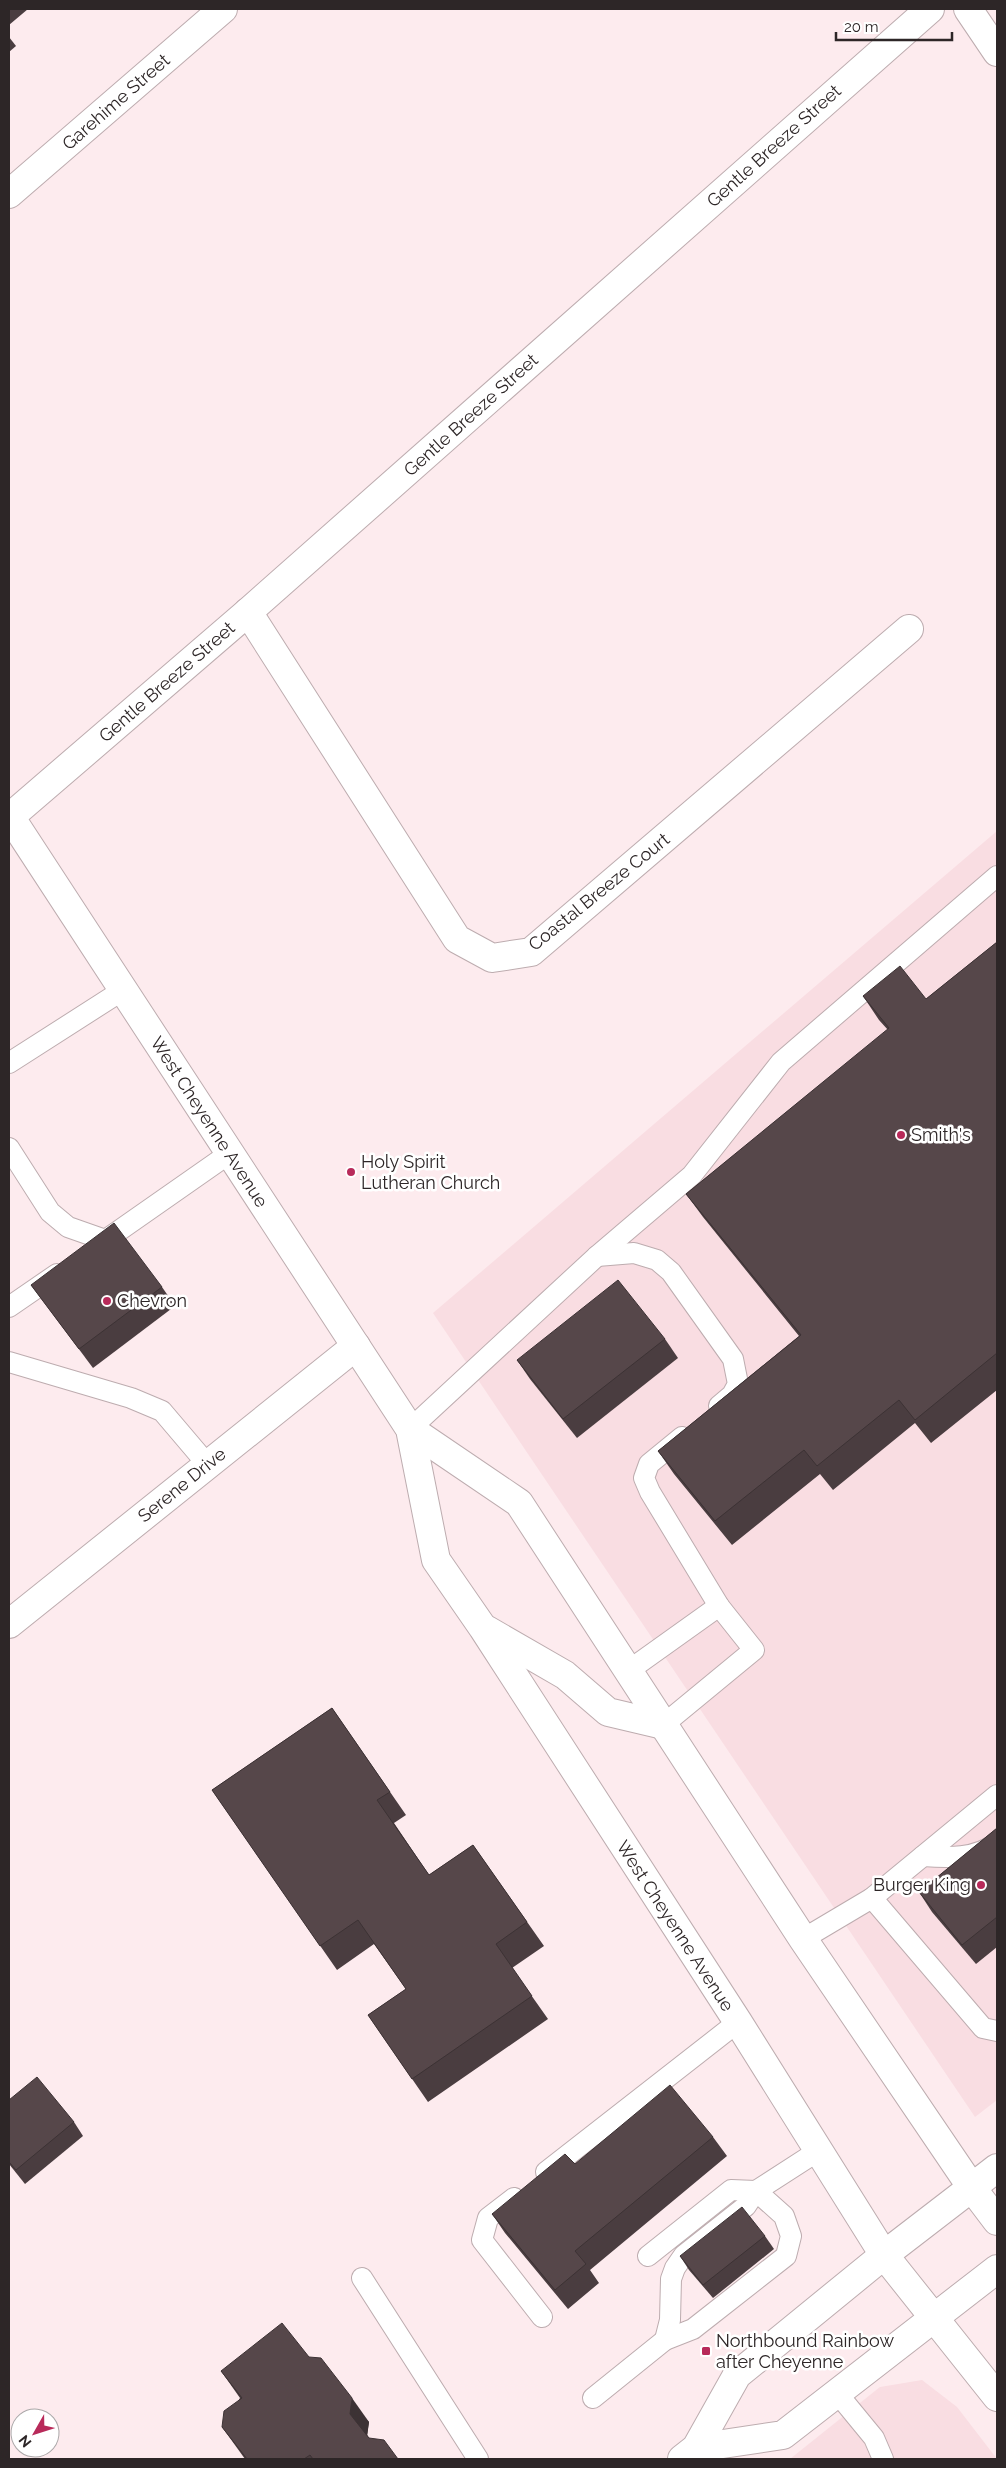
<svg xmlns="http://www.w3.org/2000/svg" width="1006" height="2468" font-family="Raleway,sans-serif">
<style>
.built{fill:#f9dde2}
.lines{fill:none;stroke-linecap:round;stroke-linejoin:round}
.service-casing{stroke:#bdacaf;stroke-width:22}
.minor-casing{stroke:#bdacaf;stroke-width:30}
.primary-casing{stroke:#bdacaf;stroke-width:30}
.service{stroke:#fff;stroke-width:20}
.minor{stroke:#fff;stroke-width:28}
.primary{stroke:#fff;stroke-width:28}
.wall{fill:#4a3d40}
.shaded-wall{fill:#3c3234}
.building{fill:#56474a;stroke:#3c3234}
.poi-dot{fill:#b82a5a;stroke:#fff;stroke-width:2}
.labels{text-anchor:middle;stroke-width:5;stroke-linejoin:round;paint-order:stroke}
.street-label{font-size:18px;fill:#2d2627;stroke:#fff}
.poi-label{font-size:18px;fill:#2d2627;stroke:#fff;text-anchor:start}
</style>
<rect width="100%" height="100%" fill="#fdebee"/>
<g class="built">
<path d="M997 831V2100L975 2117 433 1313Z"/>
<path d="M922 2380 957 2407 997 2459H790L880 2387Z"/>
</g>
<g class="lines">
<defs>
<g id="service">
<path d="M9 1063 123 990"/>
<path d="M9 1148 50 1212 68 1227 105 1240"/>
<path d="M97 1246 230 1153"/>
<path d="M597 1256 634 1253 657 1260 671 1272 733 1359 738 1384 732 1395 719 1406"/>
<path d="M9 1307 57 1274"/>
<path d="M9 1362 131 1398 162 1411 207 1464"/>
<path d="M410 1429 597 1256 692 1175 781 1062 997 876"/>
<path d="M628 1671 719 1606"/>
<path d="M663 1725 754 1650 719 1606 650 1492 644 1478 649 1464 682 1437"/>
<path d="M923 1856C949 1858 975 1859 997 1843"/>
<path d="M872 1898 983 2028 997 2031"/>
<path d="M803 1939 872 1898 997 1795"/>
<path d="M546 2172 738 2022"/>
<path d="M514 2198 488 2218 482 2240 542 2317"/>
<path d="M362 2278 478 2459"/>
<path d="M665 2340 670 2320 671 2279 675 2268 684 2255 746 2206 756 2191 818 2151"/>
<path d="M837 2393 874 2438 883 2459"/>
<path d="M593 2398 665 2340 693 2329 786 2256 791 2236 784 2216 756 2191 731 2190 648 2256"/>
</g>
<g id="minor">
<path d="M968 9 997 52"/>
<path d="M9 194 223 9"/>
<path d="M248 612 457 939 492 958 531 952 909 629"/>
<path d="M10 817 248 612 930 9"/>
<path d="M9 1624 356 1346"/>
</g>
<g id="primary">
<path d="M9 815 410 1429 436 1560 483 1628 738 2022 884 2255 997 2397"/>
<path d="M410 1429 519 1503 803 1939 972 2188 997 2221"/>
<path d="M487 1630 565 1675 608 1712 663 1725"/>
<path d="M696 2448 783 2435 997 2269"/>
<path d="M682 2459 696 2448 737 2375 884 2255 997 2168"/>
</g>
</defs>
<use href="#service" class="service-casing"/>
<use href="#minor" class="minor-casing"/>
<use href="#primary" class="primary-casing"/>
<use href="#service" class="service"/>
<use href="#minor" class="minor"/>
<use href="#primary" class="primary"/>
</g>
<g class="wall">
<path d="M9 9H28L9 25Z"/>
<path d="M9 37 16 46 9 52Z"/>
<path d="M997 942V1390L931 1443 915 1423 833 1490 820 1474 732 1545 674 1474 658 1451 799 1336 703 1217 686 1194 888 1030 879 1020 863 996 926 999Z"/>
<path d="M31 1285 162 1287 175 1306 93 1368Z"/>
<path d="M665 1339 678 1358 577 1438 530 1379 517 1360Z"/>
<path d="M332 1708 406 1815 394 1823 429 1875 473 1845 544 1946 512 1968 548 2019 428 2102 368 2015 406 1989 374 1944 337 1970 212 1790Z"/>
<path d="M997 1828V1947L976 1964 932 1912 919 1892Z"/>
<path d="M9 2100 74 2122 83 2136 25 2184 9 2164Z"/>
<path d="M713 2137 727 2156 590 2270 599 2283 568 2309 505 2233 492 2214 575 2164Z"/>
<path d="M765 2236 774 2249 713 2298 689 2270 680 2256Z"/>
<path d="M309 2357 369 2422 367 2435 369 2438 398 2459H245L222 2427 240 2398 221 2371Z"/>
</g>
<path class="shaded-wall" d="M352 2398 369 2422 367 2437 350 2414Z"/>
<g class="building">
<path d="M997 942V1353L915 1420 899 1400 817 1466 804 1450 715 1521 658 1451 801 1335 686 1194 889 1028 863 996 900 966 926 999Z"/>
<path d="M114 1223 162 1287 79 1349 31 1285Z"/>
<path d="M618 1280 665 1339 563 1419 517 1360Z"/>
<path d="M332 1708 390 1792 377 1800 429 1875 473 1845 527 1922 496 1944 532 1996 412 2079 368 2015 406 1989 358 1920 320 1946 212 1790Z"/>
<path d="M997 1828V1917L962 1945 919 1892Z"/>
<path d="M37 2077 74 2122 16 2170 9 2162V2100Z"/>
<path d="M670 2085 713 2137 575 2251 586 2264 555 2290 492 2214 565 2154 575 2164Z"/>
<path d="M742 2207 765 2236 703 2285 680 2256Z"/>
<path d="M282 2323 309 2357 321 2358 352 2398 350 2414 369 2438 384 2440 398 2459H313L310 2455 304 2459H247L222 2427 224 2411 242 2398 221 2371Z"/>
</g>
<g class="poi-dot">
<circle cx="901" cy="1135" r="5"/>
<circle cx="351" cy="1172" r="5"/>
<circle cx="107" cy="1301" r="5"/>
<circle cx="981" cy="1885" r="5"/>
<rect x="701" y="2346" width="10" height="10" rx="2.5"/>
</g>
<g class="labels">
<g class="street-label">
<text transform="translate(116 102) rotate(-41)" y="6">Garehime Street</text>
<text transform="translate(774 146) rotate(-42)" y="6">Gentle Breeze Street</text>
<text transform="translate(471 415) rotate(-42)" y="6">Gentle Breeze Street</text>
<text transform="translate(167 682) rotate(-41)" y="6">Gentle Breeze Street</text>
<text transform="translate(599 892) rotate(-39)" y="6">Coastal Breeze Court</text>
<text transform="translate(209 1122) rotate(57)" y="6">West Cheyenne Avenue</text>
<text transform="translate(182 1485) rotate(-39)" y="6">Serene Drive</text>
<text transform="translate(675 1926) rotate(57)" y="6">West Cheyenne Avenue</text>
</g>
<g class="poi-label">
<text x="911" y="1141">Smith's</text>
<text x="361" y="1168">Holy Spirit<tspan x="361" dy="21">Lutheran Church</tspan></text>
<text x="117" y="1307">Chevron</text>
<text x="971" y="1891" text-anchor="end">Burger King</text>
<text x="716" y="2347">Northbound Rainbow<tspan x="716" dy="21">after Cheyenne</tspan></text>
</g>
</g>
<rect width="1006" height="2468" fill="none" stroke="#2d2627" stroke-width="20"/>
<g transform="translate(35 2433) rotate(231)"><circle r="24" fill="#ffffff" stroke="#aba8a9"/>
<path d="M0-4L9 19L0 12L-9 19Z" fill="#b82a5a"/>
<text y="-8" font-size="14" font-weight="bold" text-anchor="middle" fill="#2d2627">N</text>
</g>
<path d="M836 32v8h116v-8" fill="none" stroke="#2d2627" stroke-width="2.5"/>
<text x="844" y="32" font-size="15" fill="#2d2627" stroke="#ffffff" stroke-width="4" paint-order="stroke">20 m</text>
</svg>
